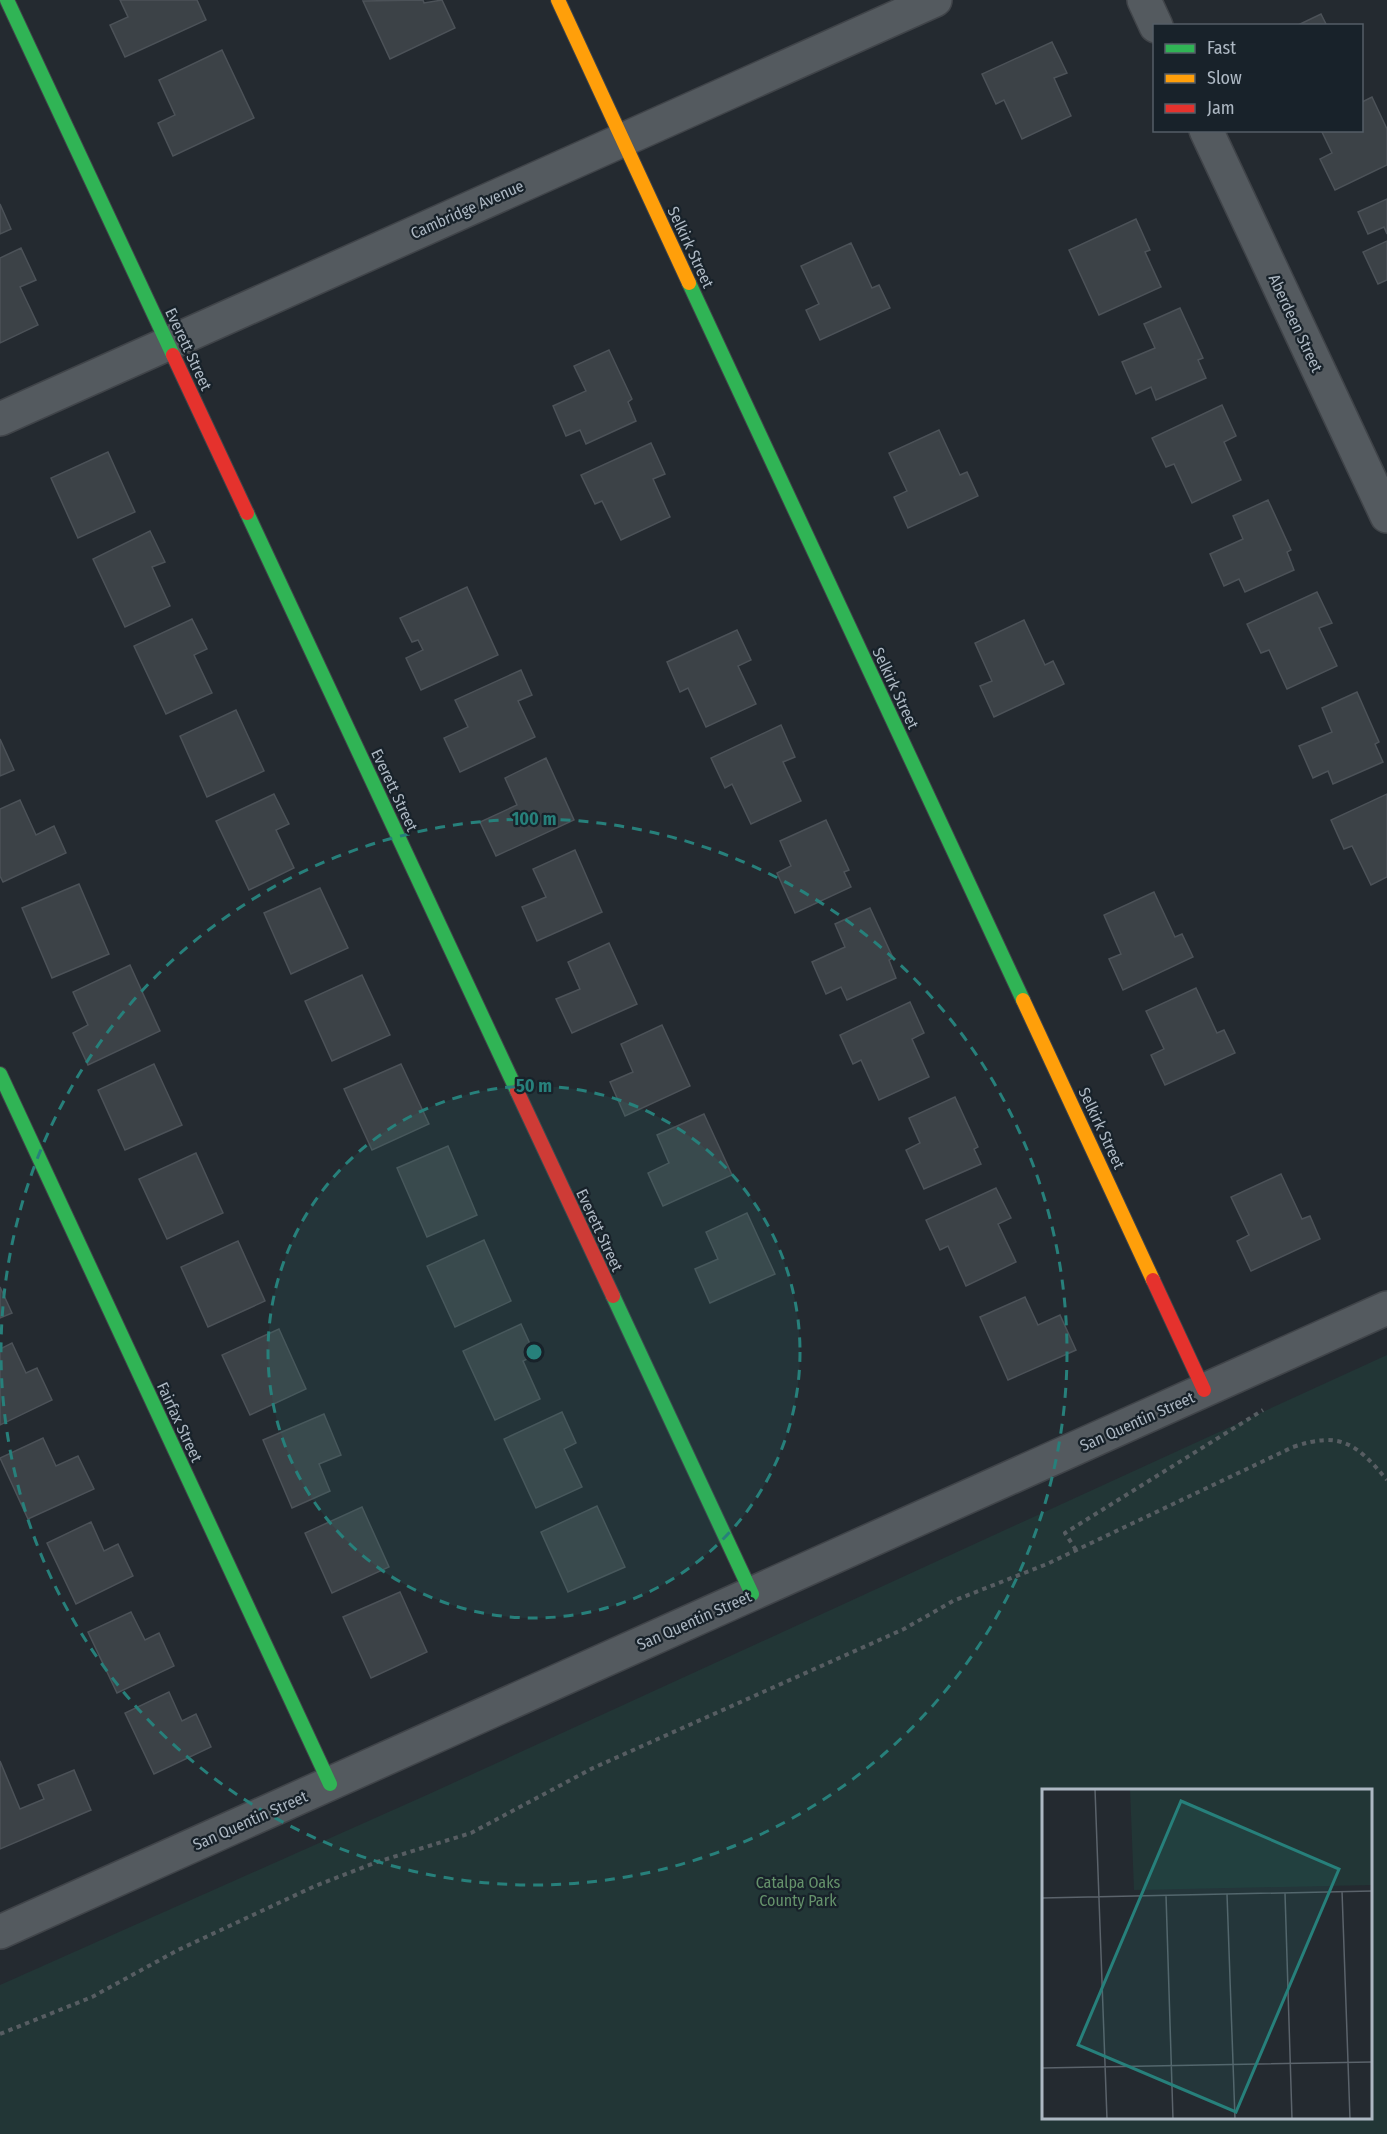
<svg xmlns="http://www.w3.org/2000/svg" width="1387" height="2134" font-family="'Fira Sans Condensed',sans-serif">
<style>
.green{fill:#223636;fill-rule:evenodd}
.building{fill:#3c4247;stroke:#4c5258;stroke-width:1.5}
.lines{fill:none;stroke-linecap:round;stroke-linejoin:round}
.street-casing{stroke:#404449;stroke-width:36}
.fast-casing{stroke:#404449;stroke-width:16}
.slow-casing{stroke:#404449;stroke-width:16}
.jam-casing{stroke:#404449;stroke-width:16}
.path{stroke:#575d62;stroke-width:4;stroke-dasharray:4.5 4.5;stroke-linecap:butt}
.street{stroke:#545a5f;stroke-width:33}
.fast{stroke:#30b455;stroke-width:14}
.slow{stroke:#ff9f0a;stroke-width:14}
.jam{stroke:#e5322d;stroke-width:14}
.ring{fill:none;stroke:#27807b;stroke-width:3;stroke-dasharray:10 8}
.labels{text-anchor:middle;stroke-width:4.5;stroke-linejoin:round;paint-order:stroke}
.street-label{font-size:16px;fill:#adb8c3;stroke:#18222a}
.park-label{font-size:16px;fill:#65926b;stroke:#18222a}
.inset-road{fill:none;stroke:#5b636b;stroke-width:1.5}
.view{fill:#27807b;fill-opacity:0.15;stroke:#27807b;stroke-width:3}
.inset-edge{fill:none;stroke:#adb8c3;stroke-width:3}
.centre{fill:#27807b;stroke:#18222a;stroke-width:3}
.ring-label{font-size:18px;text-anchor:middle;font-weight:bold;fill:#27807b;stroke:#18222a;stroke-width:4.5;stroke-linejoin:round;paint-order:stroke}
</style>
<rect width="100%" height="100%" fill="#242a30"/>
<path class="green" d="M1387 1355V2134H0V1985L429 1794ZM1044 1790H1370V2118H1044Z"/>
<g class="building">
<path d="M120 0H197L206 20 125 57 110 25 128 17Z"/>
<path d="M423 0 424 3 442 0 455 28 390 59 363 1Z"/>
<path d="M1321 14 1327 26H1296Z"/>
<path d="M1052 42 1067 73 1054 78 1071 116 1022 139 1004 100 996 104 982 74Z"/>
<path d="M222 50 254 118 173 156 158 123 175 115 159 80Z"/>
<path d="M1372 97 1387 129V165L1335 190 1320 159 1332 153 1321 130H1362V102Z"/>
<path d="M1387 199V234L1384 227 1368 234 1358 212Z"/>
<path d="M0 204 11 229 0 234Z"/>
<path d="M1136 219 1150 250 1145 252 1161 287 1099 315 1069 250Z"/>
<path d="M1387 241V280L1378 284 1363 252Z"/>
<path d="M851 243 872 288 879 285 890 308 820 340 806 310 819 304 801 266Z"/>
<path d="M21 248 36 280 20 287 38 325 0 343V258Z"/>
<path d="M1180 308 1203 358 1198 360 1206 378 1156 400 1151 387 1136 394 1122 362 1155 348 1144 324Z"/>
<path d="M609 350 632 399 628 402 636 421 586 444 580 430 566 436 553 406 586 391 574 366Z"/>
<path d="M1222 405 1236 436 1224 442 1241 480 1192 503 1174 464 1166 467 1152 438Z"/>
<path d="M939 430 960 475 967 472 978 496 908 528 894 497 907 491 889 453Z"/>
<path d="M651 443 665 474 653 479 670 517 621 540 602 501 595 504 581 475Z"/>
<path d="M108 452 135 512 78 538 51 478Z"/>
<path d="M1268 500 1291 550 1287 552 1294 570 1245 592 1239 579 1224 586 1210 554 1243 539 1233 516Z"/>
<path d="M150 531 165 562 152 567 170 606 125 627 93 559Z"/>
<path d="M467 587 498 655 421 690 406 658 423 650 418 640 412 642 400 618Z"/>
<path d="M1317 592 1332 623 1319 628 1337 666 1287 689 1269 650 1261 653 1247 624Z"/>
<path d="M192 619 207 649 194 655 212 693 166 714 134 646Z"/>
<path d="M1024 620 1045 665 1053 661 1064 684 994 717 980 686 992 681 975 643Z"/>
<path d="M737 630 751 660 738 666 756 704 706 727 688 688 680 692 667 662Z"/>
<path d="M521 670 532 695 518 701 535 737 460 772 444 738 468 727 455 700Z"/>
<path d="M1357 692 1379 742 1375 744 1383 762 1333 784 1328 771 1313 778 1299 746 1332 732 1322 708Z"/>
<path d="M236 710 264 771 207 797 180 736Z"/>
<path d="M781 725 795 757 783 762 801 801 751 824 732 784 725 788 711 758Z"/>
<path d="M0 739 14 770 0 776Z"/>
<path d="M546 758 574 820 496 856 480 822 517 805 505 778Z"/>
<path d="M274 794 289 824 276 830 294 868 249 890 216 821Z"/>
<path d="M1387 794V877L1371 885 1352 846 1344 849 1331 820Z"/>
<path d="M20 800 36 835 54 826 66 853 3 882 0 876V809Z"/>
<path d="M826 820 849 870 844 872 851 887 795 913 777 873 791 866 780 841Z"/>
<path d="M575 850 602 912 537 941 522 907 546 897 533 869Z"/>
<path d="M79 884 109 954 52 978 22 908Z"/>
<path d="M320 888 348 948 291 974 264 913Z"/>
<path d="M1154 892 1175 937 1182 934 1193 957 1123 990 1109 959 1121 954 1104 915Z"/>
<path d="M870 908 893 958 889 960 896 978 847 1000 841 987 826 994 812 962 845 947 835 924Z"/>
<path d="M609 943 637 1004 572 1033 556 999 580 989 568 962Z"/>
<path d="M130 965 160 1031 88 1065 73 1033 88 1025 73 992Z"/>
<path d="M362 975 390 1035 332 1061 305 1001Z"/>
<path d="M1196 988 1217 1033 1224 1030 1235 1053 1165 1085 1151 1055 1164 1049 1146 1011Z"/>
<path d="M910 1002 924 1033 912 1039 929 1077 879 1100 861 1060 853 1064 840 1035Z"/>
<path d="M662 1025 690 1086 625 1116 610 1082 633 1072 621 1044Z"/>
<path d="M154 1064 182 1125 125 1150 98 1090Z"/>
<path d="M401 1064 429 1124 372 1150 344 1089Z"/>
<path d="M955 1097 978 1147 974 1149 981 1164 924 1189 906 1150 920 1143 909 1118Z"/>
<path d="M704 1114 732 1175 663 1206 648 1173 669 1163 657 1135Z"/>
<path d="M448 1146 477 1215 427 1237 397 1168Z"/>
<path d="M196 1153 223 1213 167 1239 139 1179Z"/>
<path d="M1281 1174 1302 1219 1310 1216 1320 1239 1251 1271 1237 1241 1249 1235 1231 1197Z"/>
<path d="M996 1188 1011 1218 998 1224 1016 1262 966 1286 948 1246 940 1250 926 1220Z"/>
<path d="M747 1213 775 1274 710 1303 695 1269 718 1259 706 1232Z"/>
<path d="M484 1240 511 1301 455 1327 427 1266Z"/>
<path d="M238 1241 265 1301 208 1327 181 1267Z"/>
<path d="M0 1287 12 1313 0 1318Z"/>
<path d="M1025 1297 1038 1325 1060 1315 1076 1350 1008 1380 980 1317Z"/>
<path d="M521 1324 535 1355 523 1361 540 1399 495 1420 463 1351Z"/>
<path d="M279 1329 306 1389 250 1415 222 1355Z"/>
<path d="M12 1343 26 1373 37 1368 52 1400 0 1425V1349Z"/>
<path d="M562 1412 576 1443 564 1449 582 1487 536 1508 504 1439Z"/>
<path d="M324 1414 341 1455 319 1464 330 1491 292 1508 263 1440Z"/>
<path d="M43 1438 56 1466 78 1456 94 1489 28 1519 0 1458Z"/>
<path d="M597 1506 625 1567 568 1592 541 1532Z"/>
<path d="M362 1507 389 1567 332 1593 305 1533Z"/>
<path d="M91 1522 104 1551 118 1544 133 1576 76 1604 47 1543Z"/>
<path d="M400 1592 427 1652 371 1678 343 1617Z"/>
<path d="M131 1612 145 1640 159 1633 174 1666 117 1693 88 1632Z"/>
<path d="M169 1692 182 1721 196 1714 211 1747 154 1774 125 1713Z"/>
<path d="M0 1761 20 1809 44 1799 38 1785 74 1770 91 1810 0 1849Z"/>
</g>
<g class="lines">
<defs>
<g id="street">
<path d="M1144 0 1156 26"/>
<path d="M1206 130 1387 516"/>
<path d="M0 419 935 0"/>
<path d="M0 1932 1387 1308"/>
</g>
<g id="fast">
<path d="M7 0 173 355"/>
<path d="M689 283 1023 1000"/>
<path d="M247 513 517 1091"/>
<path d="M0 1074 330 1784"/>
<path d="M613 1296 752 1594"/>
</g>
<g id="slow">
<path d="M558 0 689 283"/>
<path d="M1023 1000 1153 1280"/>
</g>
<g id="jam">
<path d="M173 355 247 513"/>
<path d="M517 1091 613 1296"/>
<path d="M1153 1280 1204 1390"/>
</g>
</defs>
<use href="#street" class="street-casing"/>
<use href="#fast" class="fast-casing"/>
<use href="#slow" class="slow-casing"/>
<use href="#jam" class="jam-casing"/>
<g class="path">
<path d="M1076 1550 1065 1533 1263 1410"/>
<path d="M0 2034 92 1997 178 1950 315 1886 377 1862 471 1833 593 1768 904 1629 953 1601 1047 1564 1293 1447C1340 1431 1356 1443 1387 1480"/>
</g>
<use href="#street" class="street"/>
<use href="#fast" class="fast"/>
<use href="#slow" class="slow"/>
<use href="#jam" class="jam"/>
</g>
<circle cx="534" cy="1352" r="266" fill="#27807b" fill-opacity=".12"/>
<g class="ring">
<circle cx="534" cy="1352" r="266"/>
<circle cx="534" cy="1352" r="533"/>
</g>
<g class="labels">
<g class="street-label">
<text transform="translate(467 209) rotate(-24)" y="6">Cambridge Avenue</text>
<text transform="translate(691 247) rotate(65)" y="6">Selkirk Street</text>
<text transform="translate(1296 323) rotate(65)" y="6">Aberdeen Street</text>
<text transform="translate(189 349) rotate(65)" y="6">Everett Street</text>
<text transform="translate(896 688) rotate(65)" y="6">Selkirk Street</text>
<text transform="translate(395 790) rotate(65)" y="6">Everett Street</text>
<text transform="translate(1102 1128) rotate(65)" y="6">Selkirk Street</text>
<text transform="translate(600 1230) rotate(65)" y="6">Everett Street</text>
<text transform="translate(1137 1421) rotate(-24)" y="6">San Quentin Street</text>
<text transform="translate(180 1422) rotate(65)" y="6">Fairfax Street</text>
<text transform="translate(694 1620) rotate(-24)" y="6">San Quentin Street</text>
<text transform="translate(250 1820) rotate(-24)" y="6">San Quentin Street</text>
</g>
<g class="park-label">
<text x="798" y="1888">Catalpa Oaks<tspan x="798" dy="18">County Park</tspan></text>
</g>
</g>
<g transform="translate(1042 1789)">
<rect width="330" height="330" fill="#242a30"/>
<path d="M88 0H330V96L92 101Z" fill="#223636"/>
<path class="inset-road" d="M53 0 65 330M300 102 308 330M243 104 250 330M185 105 193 330M124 106 131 330M0 109 330 102M0 279 330 273"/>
<path class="view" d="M139 12 297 80 194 323 36 256Z"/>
<rect width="330" height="330" class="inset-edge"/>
</g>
<circle cx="534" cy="1352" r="9" class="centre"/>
<g class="ring-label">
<text x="534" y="825">100 m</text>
<text x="534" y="1092">50 m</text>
</g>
<rect x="1153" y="24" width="210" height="108" fill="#18222a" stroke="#545e67" stroke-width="1.5"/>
<rect x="1165" y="44" width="30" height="9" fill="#30b455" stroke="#545e67" stroke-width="1.5"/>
<text x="1207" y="54" font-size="18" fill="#adb8c3">Fast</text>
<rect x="1165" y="74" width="30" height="9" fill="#ff9f0a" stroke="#545e67" stroke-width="1.5"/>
<text x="1207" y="84" font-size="18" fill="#adb8c3">Slow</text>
<rect x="1165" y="104" width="30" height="9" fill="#e5322d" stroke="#545e67" stroke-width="1.5"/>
<text x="1207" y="114" font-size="18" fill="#adb8c3">Jam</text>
</svg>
